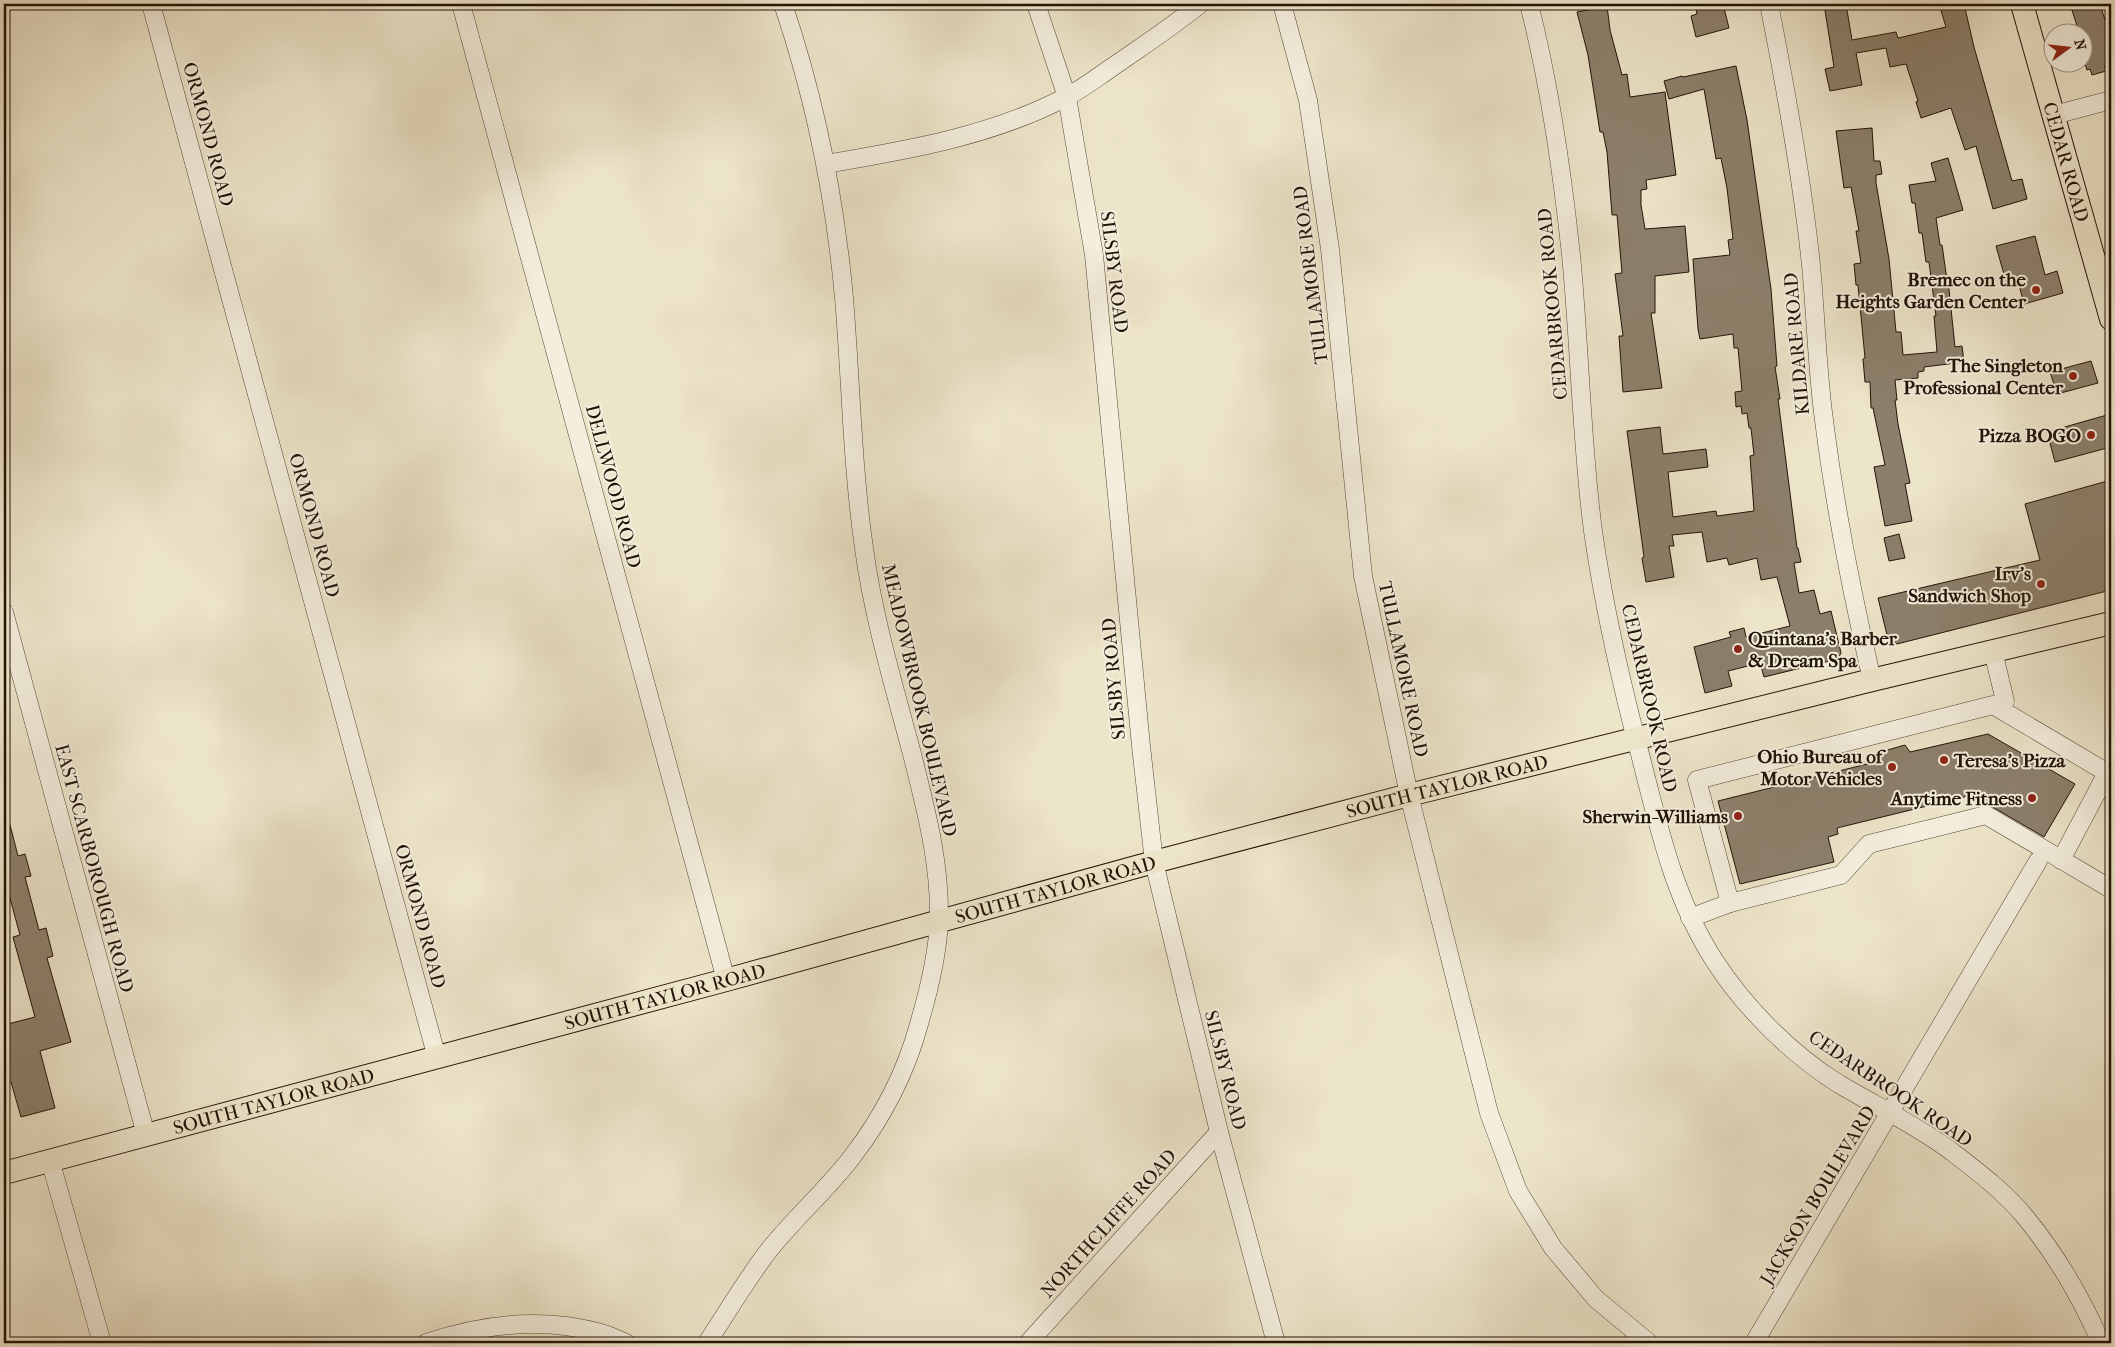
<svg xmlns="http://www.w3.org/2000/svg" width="2115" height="1347" font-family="'IM FELL French Canon',serif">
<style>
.building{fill:#8c806c;stroke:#221307}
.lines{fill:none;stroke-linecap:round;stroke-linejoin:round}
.minor-casing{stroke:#554838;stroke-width:19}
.major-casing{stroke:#221307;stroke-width:24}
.minor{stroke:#f3eedd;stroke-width:18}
.major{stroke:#ede5ca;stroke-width:22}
.poi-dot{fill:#8f2418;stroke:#f3eedd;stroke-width:2}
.labels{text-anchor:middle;stroke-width:4;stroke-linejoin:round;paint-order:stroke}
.street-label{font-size:19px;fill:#221307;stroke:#f3eedd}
.poi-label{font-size:19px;font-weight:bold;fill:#221307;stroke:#f3eedd;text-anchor:end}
</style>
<rect width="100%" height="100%" fill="#ede5ca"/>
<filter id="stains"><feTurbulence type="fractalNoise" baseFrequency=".004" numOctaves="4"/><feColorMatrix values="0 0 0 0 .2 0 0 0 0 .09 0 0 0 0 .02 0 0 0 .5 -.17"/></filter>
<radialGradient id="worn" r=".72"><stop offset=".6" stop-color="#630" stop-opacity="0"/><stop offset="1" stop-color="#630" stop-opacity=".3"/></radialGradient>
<g class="building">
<path d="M1695 4H1723L1729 28 1696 37 1691 16 1697 14Z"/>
<path d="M1824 4H1846L1852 40 1896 32 1898 38 1946 27 1939 4H1964L1974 47 2012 181 2022 179 2027 199 1993 209 1976 146 1965 150 1951 108 1921 118 1916 102 1918 101 1906 64 1890 67 1886 48 1856 53 1862 85 1830 91 1825 69 1834 67Z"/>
<path d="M2070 4H2100L2111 39V64L2105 66 2106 71 2092 75 2090 69 2087 70 2082 55V32H2079Z"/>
<path d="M1607 6 1610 30 1622 75 1627 74 1630 97 1665 92 1676 175 1646 180 1647 189 1641 190V205L1645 229 1685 226 1689 272 1655 276V313H1651L1662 388 1623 392 1619 336H1623L1615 274 1622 273 1617 215H1612L1607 152 1603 132H1600L1588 55 1577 12Z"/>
<path d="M1736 66 1747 120 1771 289 1777 366 1775 367 1780 399H1778L1797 548H1798L1801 562 1794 563 1799 593 1814 590 1820 614 1831 611 1841 653 1838 659 1764 677 1760 663 1728 671 1732 686 1705 693 1694 647 1731 637 1729 632 1744 628 1746 637 1790 626 1777 577 1761 580 1757 558 1729 565 1727 558 1707 562 1702 532 1672 535 1674 546H1669L1674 577 1646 582 1642 558 1644 557 1627 431 1660 427 1663 454 1706 449 1708 467 1668 472 1673 517 1716 511 1717 516 1754 511 1750 456 1754 455 1751 428H1749L1747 413 1742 414 1741 406 1736 407 1735 392 1742 391 1738 348H1734L1733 334 1700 339 1698 329 1693 259 1730 255 1728 240 1733 239 1727 188 1721 158 1716 159 1704 89 1669 99 1664 81 1682 76 1683 77Z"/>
<path d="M1872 128 1874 161H1880L1882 174 1876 175V183L1889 259 1896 332H1901L1903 355 1937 352 1934 316H1936L1929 262H1926L1922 233H1919L1915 203H1912L1909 185 1936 181 1931 163 1948 158 1963 210 1936 218 1940 245H1942L1947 280H1948L1955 347 1962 346 1964 362 1924 367V371L1918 372V378L1895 380 1897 400H1895L1898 424 1910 483 1905 484 1912 521 1885 526 1874 467 1885 465 1873 408H1871L1870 382H1865L1863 359 1865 358 1858 285H1856L1854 264 1861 263 1856 231H1859L1851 187 1844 188 1836 131Z"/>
<path d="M2035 236 2045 275 2057 271 2063 293 2024 304 2018 281 2007 285 1996 246Z"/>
<path d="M2091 361 2098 383 2057 394 2050 372Z"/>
<path d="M2107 415 2111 430V447L2055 462 2047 432Z"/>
<path d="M2111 480V590L1897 644 1888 639 1878 598 2040 560 2025 504Z"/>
<path d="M1899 534 1905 558 1889 561 1884 538Z"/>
<path d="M1988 734 2075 784 2044 837 1991 806 1983 805 1968 796 1837 828 1838 834 1828 837 1834 862 1740 884 1718 801 1871 763 1877 753 1905 745 1910 752Z"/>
<path d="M9 821 18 856 25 854 31 876 25 877 39 930 46 928 53 956 47 958 71 1042 40 1051 55 1108 21 1117 11 1082 4 1084V1025L35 1017 13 937 20 935 4 876V822Z"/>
</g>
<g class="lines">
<defs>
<g id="minor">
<path d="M151 4 437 1058"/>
<path d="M461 4 726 980"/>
<path d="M1036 4 1067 97 1094 255 1141 746 1154 862 1219 1132 1276 1343"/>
<path d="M1282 4 1308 100 1330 249 1363 576 1409 795 1489 1113 1518 1191 1553 1248 1596 1299 1649 1343"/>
<path d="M1529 4C1550 86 1562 170 1571 255 1580 347 1581 440 1593 531 1604 608 1621 683 1641 758 1659 828 1674 898 1714 960 1744 1007 1791 1054 1839 1084 1876 1106 1916 1125 1951 1151 1977 1171 2006 1193 2026 1218 2057 1256 2082 1299 2101 1343"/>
<path d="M1769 4C1786 90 1802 177 1811 265 1816 317 1817 369 1824 420 1835 508 1852 594 1872 680"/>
<path d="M2054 115 2111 100"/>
<path d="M826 164C908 150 992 136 1066 97 1082 89 1096 78 1111 68 1141 47 1172 27 1200 4"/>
<path d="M4 612 146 1135"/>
<path d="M1993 651 2005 701"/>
<path d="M2061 860 2107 773"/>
<path d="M1730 903 1841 875 1869 844 1986 815 2111 889"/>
<path d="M1690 918 1730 903 1697 780 1993 705 2111 775"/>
<path d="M50 1160 102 1343"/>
<path d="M426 1343C482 1324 543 1317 601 1333 609 1335 618 1340 626 1343"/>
<path d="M707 1343C726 1314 745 1282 766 1254 792 1220 826 1191 852 1157 882 1118 906 1072 919 1024 929 990 938 954 939 919 940 860 925 806 911 750 893 683 873 616 864 548 852 465 851 381 844 298 835 198 815 99 783 4"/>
<path d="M1028 1343 1219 1132"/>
<path d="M1754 1343 2038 861"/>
</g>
<g id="major">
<path id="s1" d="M2022 4 2111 319"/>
<path id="s2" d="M4 1173 726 980 1154 862 1409 795 1872 680 2111 623"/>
</g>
</defs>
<use href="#minor" class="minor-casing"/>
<use href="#major" class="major-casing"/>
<use href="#minor" class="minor"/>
<use href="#major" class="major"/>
</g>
<g class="poi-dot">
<circle cx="2036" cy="290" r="5"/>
<circle cx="2073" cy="376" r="5"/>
<circle cx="2091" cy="435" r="5"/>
<circle cx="2041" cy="584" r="5"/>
<circle cx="1738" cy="649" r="5"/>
<circle cx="1944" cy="760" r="5"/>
<circle cx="1892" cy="767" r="5"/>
<circle cx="2032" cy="798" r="5"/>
<circle cx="1738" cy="816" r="5"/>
</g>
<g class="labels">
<g class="street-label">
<text transform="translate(209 134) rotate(75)" y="7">ORMOND ROAD</text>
<text dy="7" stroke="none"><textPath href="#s1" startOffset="164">CEDAR ROAD</textPath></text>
<text transform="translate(1115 272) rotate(83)" y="7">SILSBY ROAD</text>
<text transform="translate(1310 275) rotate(-97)" y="7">TULLAMORE ROAD</text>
<text transform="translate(1552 304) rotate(-95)" y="7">CEDARBROOK ROAD</text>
<text transform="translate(1796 344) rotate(-95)" y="7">KILDARE ROAD</text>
<text transform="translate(614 486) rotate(75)" y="7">DELLWOOD ROAD</text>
<text transform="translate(315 525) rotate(75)" y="7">ORMOND ROAD</text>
<text transform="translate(1404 669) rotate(78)" y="7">TULLAMORE ROAD</text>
<text transform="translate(1113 679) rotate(-95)" y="7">SILSBY ROAD</text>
<text transform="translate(1650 698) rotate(77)" y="7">CEDARBROOK ROAD</text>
<text transform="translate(920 700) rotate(77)" y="7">MEADOWBROOK BOULEVARD</text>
<text dy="7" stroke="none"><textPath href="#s2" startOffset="1494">SOUTH TAYLOR ROAD</textPath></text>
<text transform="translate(95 868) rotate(75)" y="7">EAST SCARBOROUGH ROAD</text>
<text dy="7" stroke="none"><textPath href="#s2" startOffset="1089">SOUTH TAYLOR ROAD</textPath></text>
<text transform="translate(421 916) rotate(75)" y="7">ORMOND ROAD</text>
<text dy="7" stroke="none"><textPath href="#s2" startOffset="684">SOUTH TAYLOR ROAD</textPath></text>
<text transform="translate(1226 1070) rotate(76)" y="7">SILSBY ROAD</text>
<text transform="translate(1891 1088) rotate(34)" y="7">CEDARBROOK ROAD</text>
<text dy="7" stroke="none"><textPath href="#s2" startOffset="279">SOUTH TAYLOR ROAD</textPath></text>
<text transform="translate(1817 1195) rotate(-59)" y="7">JACKSON BOULEVARD</text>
<text transform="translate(1108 1223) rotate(-48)" y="7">NORTHCLIFFE ROAD</text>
</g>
<g class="poi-label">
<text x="2026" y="286">Bremec on the<tspan x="2026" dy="22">Heights Garden Center</tspan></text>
<text x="2063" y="372">The Singleton<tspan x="2063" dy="22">Professional Center</tspan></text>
<text x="2081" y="442">Pizza BOGO</text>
<text x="2031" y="580">Irv's<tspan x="2031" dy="22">Sandwich Shop</tspan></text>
<text x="1748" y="645" text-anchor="start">Quintana's Barber<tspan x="1748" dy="22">&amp; Dream Spa</tspan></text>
<text x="1882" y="763">Ohio Bureau of<tspan x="1882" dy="22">Motor Vehicles</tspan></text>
<text x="1954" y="767" text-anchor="start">Teresa's Pizza</text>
<text x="2022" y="805">Anytime Fitness</text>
<text x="1728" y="823">Sherwin-Williams</text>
</g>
</g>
<rect width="2115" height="1347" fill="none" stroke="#ede5ca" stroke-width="20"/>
<rect x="5" y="5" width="2105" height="1337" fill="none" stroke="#221307" stroke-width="2.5"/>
<rect x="10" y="10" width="2095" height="1327" fill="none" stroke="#221307"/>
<g transform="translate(2068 48) rotate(75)"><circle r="24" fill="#f3eedd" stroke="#9f9687"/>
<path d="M0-4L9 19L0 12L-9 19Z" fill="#8f2418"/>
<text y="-8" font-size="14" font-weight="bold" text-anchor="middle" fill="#221307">N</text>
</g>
<rect width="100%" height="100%" filter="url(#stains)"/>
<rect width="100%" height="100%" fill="url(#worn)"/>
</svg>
